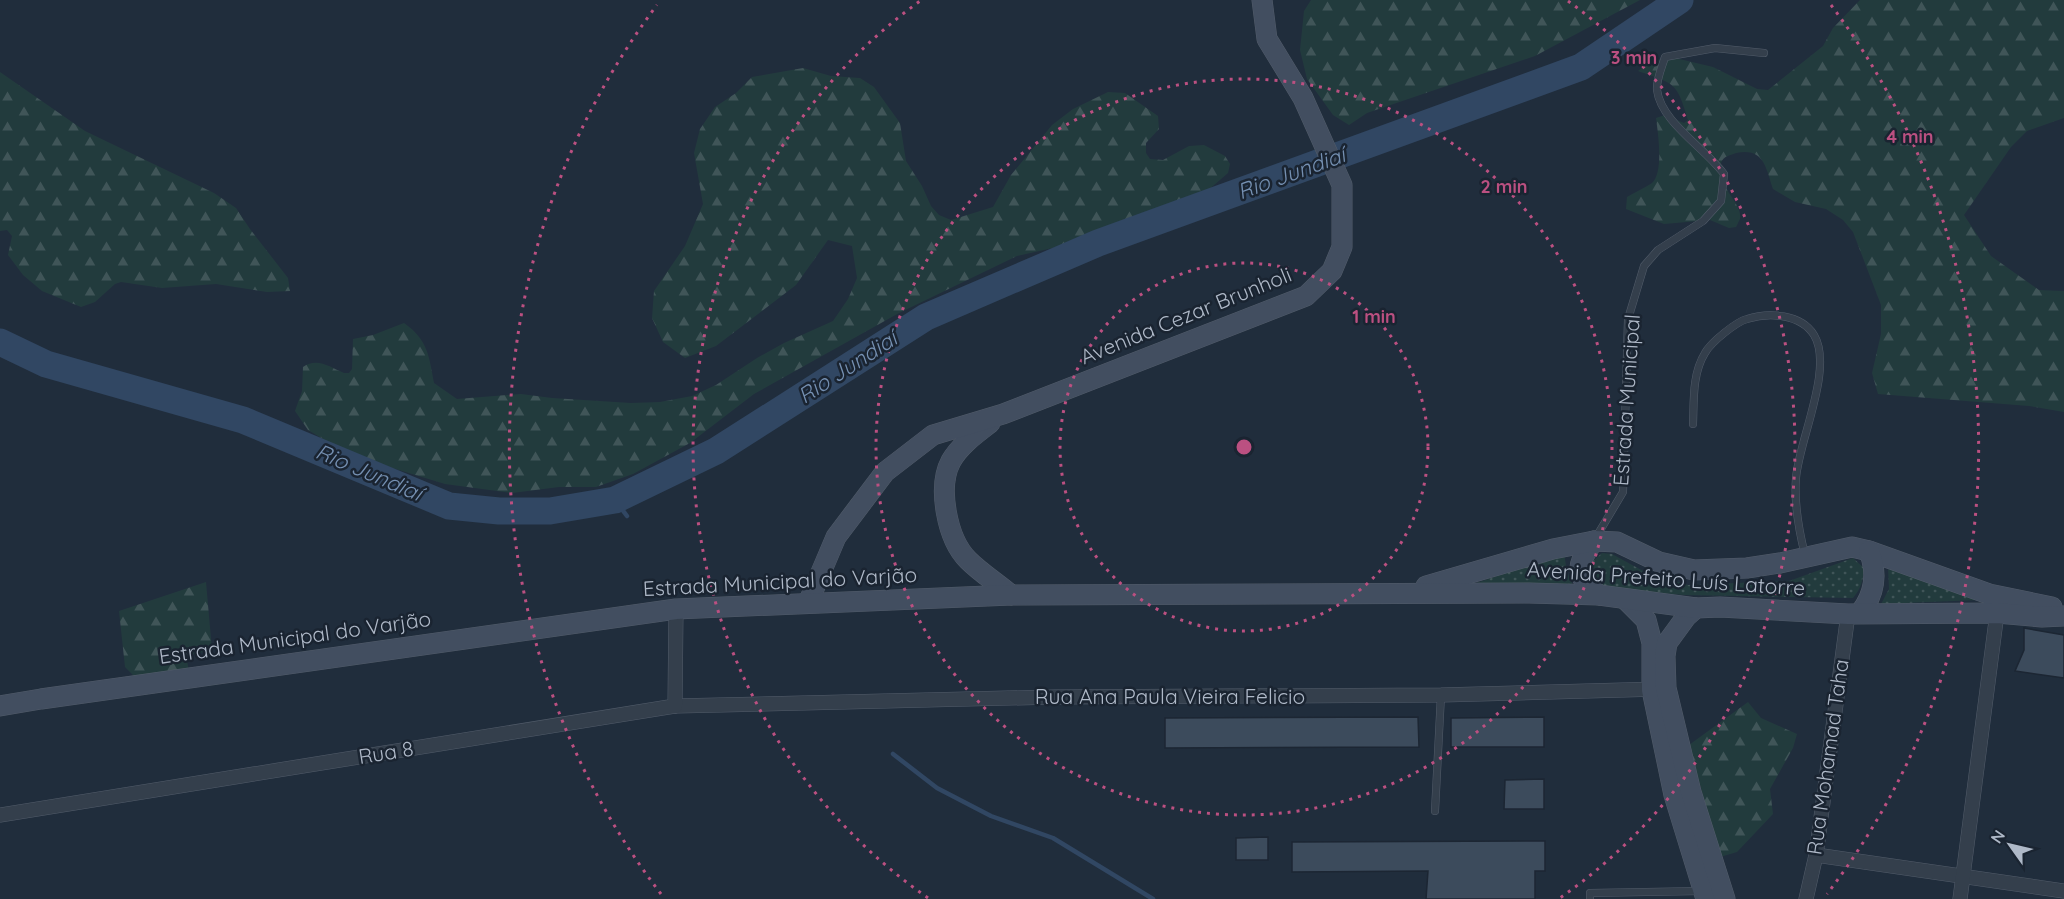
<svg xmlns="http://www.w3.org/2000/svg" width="2064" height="899" font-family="Quicksand,sans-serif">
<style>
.grass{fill:url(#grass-dots)}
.forest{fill:url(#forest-firs)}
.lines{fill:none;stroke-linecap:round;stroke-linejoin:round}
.stream{stroke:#314763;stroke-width:4.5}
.river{stroke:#314763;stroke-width:27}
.building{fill:#3c4b5c;stroke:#1c2633;stroke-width:1.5}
.service-casing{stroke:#525c6a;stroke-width:8}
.minor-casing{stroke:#525c6a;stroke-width:15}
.secondary-casing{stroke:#525c6a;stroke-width:21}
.service{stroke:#343f4c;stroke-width:7}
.minor{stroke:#343f4c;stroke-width:14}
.secondary{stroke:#424e60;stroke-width:20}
.ring{fill:none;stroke:#bb5081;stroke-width:3;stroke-dasharray:3 6}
.labels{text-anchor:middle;stroke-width:5;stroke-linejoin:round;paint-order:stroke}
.street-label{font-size:21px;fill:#afb9c8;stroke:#1a2431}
.water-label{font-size:22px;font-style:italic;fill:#7590b2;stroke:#1a2431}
.centre{fill:#bb5081;stroke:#1a2431;stroke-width:3}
.ring-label{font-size:18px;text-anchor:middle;font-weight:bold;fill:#bb5081;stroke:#1a2431;stroke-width:5;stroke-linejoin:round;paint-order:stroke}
</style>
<defs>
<pattern id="grass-dots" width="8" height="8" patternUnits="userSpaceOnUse" patternTransform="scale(1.5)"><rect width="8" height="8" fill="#223b3d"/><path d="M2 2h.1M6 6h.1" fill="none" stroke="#405558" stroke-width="1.8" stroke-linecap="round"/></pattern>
<pattern id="forest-firs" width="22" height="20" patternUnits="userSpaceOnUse" patternTransform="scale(1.5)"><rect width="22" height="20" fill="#223b3d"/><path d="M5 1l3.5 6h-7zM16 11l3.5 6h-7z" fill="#405558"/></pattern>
</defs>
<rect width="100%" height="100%" fill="#202d3c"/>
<g class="grass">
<path d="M1564 553 1567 572 1573 585 1465 587Z"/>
<path d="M1602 553 1612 554 1645 572 1688 585 1789 581 1853 558 1864 568C1863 580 1861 589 1853 598L1684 595 1605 588 1593 576 1592 562Z"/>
<path d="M1888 567 1978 600 1881 604 1889 589Z"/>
</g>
<g class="forest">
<path d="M1311 0H1640L1535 56 1367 113 1349 125 1333 115 1307 79 1300 50 1304 11Z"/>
<path d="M1860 0H2064V118L2027 131 2011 147 1964 215 1991 256 2039 290 2064 291V412L2029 406 1878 394 1872 373 1881 334V305L1853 232 1843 220 1826 209 1795 202 1773 189C1766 168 1764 147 1736 153 1731 155 1723 156 1721 163 1714 185 1743 202 1740 219 1740 219 1736 227 1736 227L1729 228 1710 220 1664 224 1626 209 1627 197C1635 192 1645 188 1652 183 1664 172 1658 133 1656 118L1665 115 1684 123 1688 120C1677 82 1675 84 1638 71L1650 61 1671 57 1713 67 1757 89 1768 90 1823 46 1833 28Z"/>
<path d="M803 68 831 76 860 78 874 87 900 123 906 161 922 186 931 206 939 215 951 220 993 207 1011 175 1052 125 1073 109 1108 92 1125 93 1158 116 1159 129 1146 143V153L1150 159 1163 160 1189 146 1204 145 1225 156 1230 164 1228 173 1206 192 1142 228 1017 256 899 313 754 394 690 443 633 474 596 487H559L512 493 445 484 379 464 333 445 308 430 295 411 302 391 303 367C317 357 330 367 344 373H349L352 369 353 339 373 335 404 323C428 340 429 356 434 383L457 399 521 394 552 398 631 403 660 402 692 396 716 385 757 358 784 343 833 321 848 299 857 278 852 246 828 240 796 285 716 346 685 358 663 342 652 318 654 291 685 246 703 204 694 153 700 129 715 107 736 93 752 77Z"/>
<path d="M0 72 85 131 214 193 236 208 250 229 288 278 290 291 267 292 216 284 162 288 121 282 115 284 95 302 81 307 42 291 23 275 8 255 12 236 7 230 0 231Z"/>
<path d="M206 582 212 650 186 656 189 671 136 678 125 667 119 611Z"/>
<path d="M1748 702 1761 718 1797 734 1793 748 1770 789 1773 814 1737 852 1720 857 1689 745Z"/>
</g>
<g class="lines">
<g class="stream">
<path d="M615 500 627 516"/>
<path d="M893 754 937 788 991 816 1053 838 1153 899"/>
</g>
<path class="river" d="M0 342 46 364 243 420 449 506 499 511H550L615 500 716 451 926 317 1098 243 1581 67 1680 0"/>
</g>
<g class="building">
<path d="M2024 628 2064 635V678L2015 671 2024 650Z"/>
<path d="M1418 717 1419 747 1165 748V718Z"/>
<path d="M1544 717V747H1451V718Z"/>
<path d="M1544 779V809H1504L1505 780Z"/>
<path d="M1268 837V860H1236V838Z"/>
<path d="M1545 841V871H1535V899H1426L1428 871 1292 872V842Z"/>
</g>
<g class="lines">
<defs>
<g id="service">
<path d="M1693 424C1694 401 1692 374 1705 353 1711 342 1736 322 1747 319 1769 312 1801 314 1814 335 1834 368 1799 440 1796 478 1794 503 1799 531 1805 555"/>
<path d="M1595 539 1623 492 1628 319 1644 266 1658 250 1703 221 1721 201 1724 174C1705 148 1661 122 1657 90 1656 80 1662 67 1665 57L1715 48 1764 53"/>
<path d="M1435 811 1441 695"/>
<path d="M1590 899V893L1702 891"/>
</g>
<g id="minor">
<path d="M675 706 1054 697 1441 695 1659 689"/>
<path d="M0 815 675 706 676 609"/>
<path d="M1816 855 2064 891"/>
<path d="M1806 899 1816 855 1848 614"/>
<path d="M1960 899 1997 613"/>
</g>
<g id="secondary">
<path d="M990 423C976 434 960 445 951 461 937 487 947 539 968 560 981 573 997 583 1011 595"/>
<path d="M1594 541C1575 566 1574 575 1599 595"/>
<path d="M1426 586 1553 549 1594 541 1617 542 1659 562 1694 570 1747 568 1780 563 1852 547 1869 551 1989 594 2052 607"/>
<path d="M1625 599 1646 620 1652 643V690L1674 795 1706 899"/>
<path d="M808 603 836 537 885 472 933 435 1003 414 1306 296 1332 271 1342 247V185L1303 98 1267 39 1262 0"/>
<path d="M1696 608 1686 617 1667 643 1665 656 1666 688 1691 792 1725 899"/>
<path d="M1860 613C1875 594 1878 574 1869 551"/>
<path d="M0 706 41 699 676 609 1011 595 1529 593 1599 595 1696 608 1720 607 1848 614 1997 613 2042 617 2064 616"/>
</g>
</defs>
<use href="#service" class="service-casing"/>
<use href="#minor" class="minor-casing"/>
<use href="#secondary" class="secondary-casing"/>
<use href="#service" class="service"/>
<use href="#minor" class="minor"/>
<use href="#secondary" class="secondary"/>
</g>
<g class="ring">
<circle cx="1244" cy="447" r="184"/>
<circle cx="1244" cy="447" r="368"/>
<path d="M928 898A551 551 0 0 1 920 1M1568 1A551 551 0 0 1 1560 898"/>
<path d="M661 894A735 735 0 0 1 657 5M1831 5A735 735 0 0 1 1827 894"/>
</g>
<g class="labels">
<g class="street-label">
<text transform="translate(1186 316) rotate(-22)" y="7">Avenida Cezar Brunholi</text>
<text transform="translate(1627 400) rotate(-86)" y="7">Estrada Municipal</text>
<text transform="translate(1666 579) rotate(4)" y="7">Avenida Prefeito Luís Latorre</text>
<text transform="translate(780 582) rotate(-3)" y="7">Estrada Municipal do Varjão</text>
<text transform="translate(295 638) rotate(-8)" y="7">Estrada Municipal do Varjão</text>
<text x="1170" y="704">Rua Ana Paula Vieira Felicio</text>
<text transform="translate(386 753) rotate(-9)" y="7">Rua 8</text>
<text transform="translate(1828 757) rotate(-82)" y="7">Rua Mohamad Taha</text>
</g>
<g class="water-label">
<text transform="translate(1291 173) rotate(-20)" y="8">Rio Jundiaí</text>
<text transform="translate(847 367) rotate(-33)" y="8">Rio Jundiaí</text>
<text transform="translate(369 472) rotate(23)" y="8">Rio Jundiaí</text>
</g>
</g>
<circle cx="1244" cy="447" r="9" class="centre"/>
<g class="ring-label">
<text x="1634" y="64">3 min</text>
<text x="1910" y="143">4 min</text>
<text x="1504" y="193">2 min</text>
<text x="1374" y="323">1 min</text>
</g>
<g transform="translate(2010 845) rotate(304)" stroke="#1a2431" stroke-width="4.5" paint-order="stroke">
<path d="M0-4.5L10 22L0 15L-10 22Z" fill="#afb9c8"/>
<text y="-9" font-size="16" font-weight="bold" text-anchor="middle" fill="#afb9c8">N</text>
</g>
</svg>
